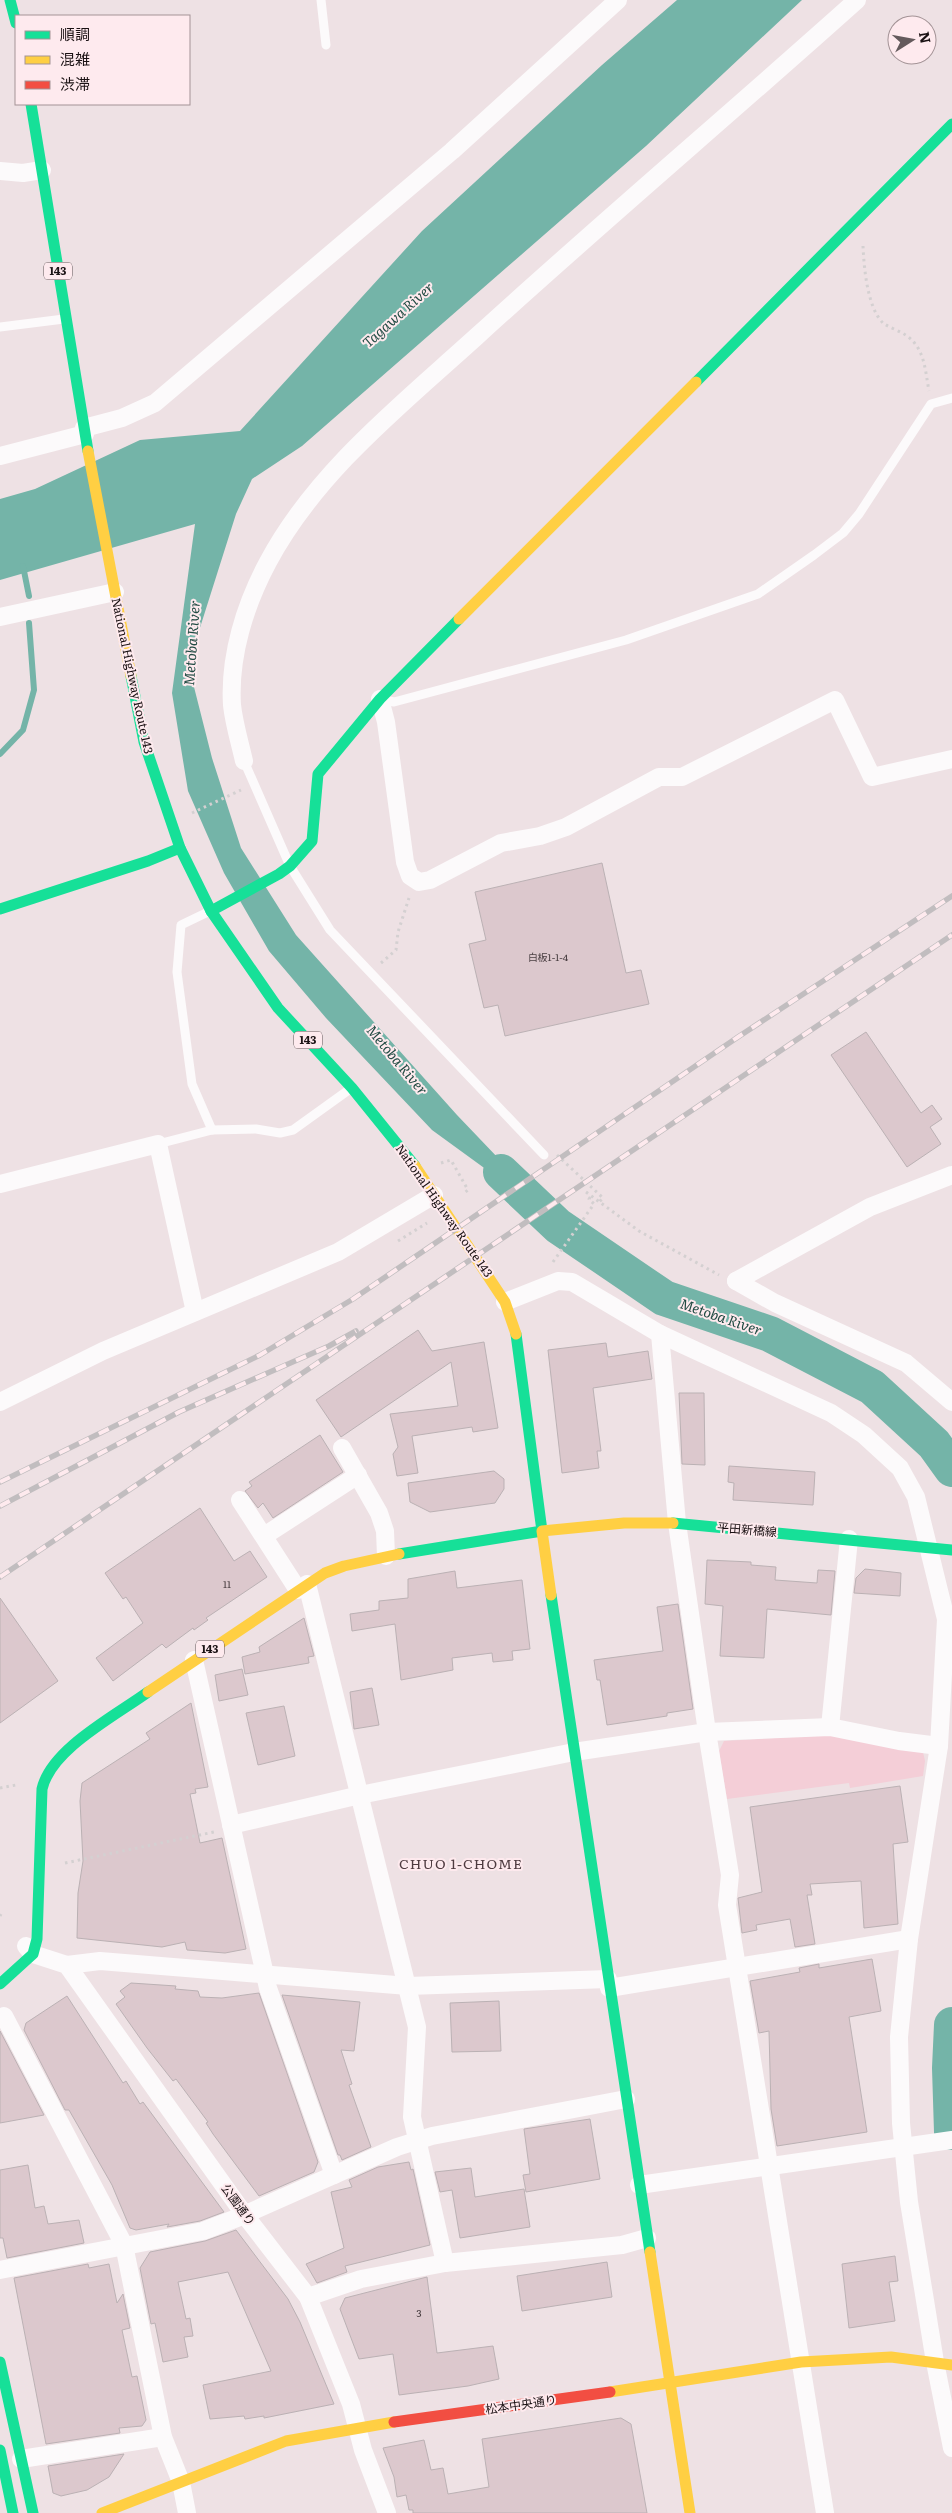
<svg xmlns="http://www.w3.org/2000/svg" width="952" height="2513" font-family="Literata,'Noto Sans JP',serif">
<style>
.green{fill:#f4ced7}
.water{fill:#74b4a8}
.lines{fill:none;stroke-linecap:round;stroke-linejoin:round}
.stream{stroke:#74b4a8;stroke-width:6}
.river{stroke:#74b4a8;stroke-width:36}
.building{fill:#dcc8cd;stroke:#bbb1b4}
.path{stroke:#d4d0d1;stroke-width:3;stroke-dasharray:2.5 4;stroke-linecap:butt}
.lane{stroke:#fcfafb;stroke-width:9}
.street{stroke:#fcfafb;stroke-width:18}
.fast{stroke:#16e098;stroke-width:11}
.slow{stroke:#ffcf43;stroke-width:11}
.jam{stroke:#f24e42;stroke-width:11}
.rail-casing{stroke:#c1bdbf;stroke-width:5.5}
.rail{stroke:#feeaee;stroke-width:4;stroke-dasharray:11;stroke-linecap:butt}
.labels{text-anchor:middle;stroke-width:4;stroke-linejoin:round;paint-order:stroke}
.number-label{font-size:10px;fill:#4a3f42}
.shield{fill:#feeaee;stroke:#5e5255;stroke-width:1}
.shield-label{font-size:11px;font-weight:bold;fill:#1a1113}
.street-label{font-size:12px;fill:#1a1113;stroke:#feeaee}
.water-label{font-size:14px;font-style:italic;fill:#214b43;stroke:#feeaee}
.neighbourhood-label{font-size:14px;letter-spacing:1px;fill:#4e3b40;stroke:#feeaee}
</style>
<rect width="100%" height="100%" fill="#eee1e4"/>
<path class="green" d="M828 1735 923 1752 925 1761 923 1776 850 1788 849 1783 727 1799 719 1751 724 1741Z"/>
<path class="water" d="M677 0H802L646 146 302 446 252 479 236 514 198 634 194 687 212 758 241 848 296 935 457 1115 560 1223 432 1130 326 1018 269 951 224 873 188 791 172 693 195 524 0 580V499L35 489 140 440 240 431 422 231 602 65Z"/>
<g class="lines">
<g class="stream">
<path d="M23 566 29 596"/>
<path d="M0 754 23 730 34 690 29 623"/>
</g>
<g class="river">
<path d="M501 1172 558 1226 664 1298 770 1334 872 1387 934 1444 952 1469"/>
<path d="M952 2025 950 2068 952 2132"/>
</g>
</g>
<g class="building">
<path d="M602 863 626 973 641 970 649 1004 505 1036 498 1005 484 1008 469 944 486 940 475 892Z"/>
<path d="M866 1032 921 1113 932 1105 942 1119 930 1127 941 1144 907 1167 831 1055Z"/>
<path d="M418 1330 432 1351 484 1342 498 1428 473 1432 472 1427 412 1436 418 1473 397 1476 393 1454 398 1447 390 1414 458 1406 451 1362 341 1437 316 1400Z"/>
<path d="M606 1343 608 1357 648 1351 652 1379 593 1388 601 1451H597L599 1468 562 1473 548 1350Z"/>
<path d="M679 1393H704L705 1465 682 1464Z"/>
<path d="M320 1435 343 1472 273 1518 263 1503 258 1508 245 1491 252 1486 249 1482Z"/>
<path d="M729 1466 815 1472 813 1505 733 1500 734 1483 728 1482Z"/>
<path d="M494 1471 504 1479V1489L495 1503 430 1512 410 1502 408 1483Z"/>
<path d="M200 1508 234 1561 250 1551 267 1577 206 1618 208 1620 194 1630 193 1628 166 1648 162 1644 113 1681 96 1658 143 1623 126 1597 123 1599 105 1573Z"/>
<path d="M707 1560 751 1562V1565L776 1567 775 1580 817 1583 818 1570 835 1571 831 1615 767 1609 764 1658 720 1656 723 1606 705 1604Z"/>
<path d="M865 1569 901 1573 900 1596 854 1593 856 1578Z"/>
<path d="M455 1571 457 1588 522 1580 530 1649 512 1651 513 1660 493 1662 492 1653 452 1658 453 1670 401 1680 395 1624 352 1631 350 1614 379 1610V1601L408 1598V1579Z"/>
<path d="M0 1598 58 1681 0 1723Z"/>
<path d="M678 1604 693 1709 667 1713V1716L607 1725 600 1680H597L594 1660 663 1651 657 1607Z"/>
<path d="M304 1618 314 1656 308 1657 309 1663 245 1674 242 1657 260 1652 259 1647Z"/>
<path d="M242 1669 248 1695 219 1701 215 1675Z"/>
<path d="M372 1688 379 1725 354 1729 350 1692Z"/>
<path d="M191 1703 208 1787 195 1789 196 1793 190 1794 200 1843 222 1838 246 1949 225 1953 187 1950 185 1942 162 1947 77 1938 78 1893 83 1861 80 1801 82 1783 150 1739 146 1733Z"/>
<path d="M284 1706 295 1756 258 1765 246 1713Z"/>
<path d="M900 1786 908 1842 893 1844 898 1924 864 1928 861 1881 810 1884 812 1895H807L815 1944 795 1947 790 1919 756 1925 757 1930 742 1933 738 1898 762 1892 750 1807Z"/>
<path d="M872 1959 881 2011 849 2017 867 2132 777 2146 771 2109 769 2031 759 2033 750 1981 800 1972 799 1968 819 1964V1968Z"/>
<path d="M131 1983 176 1986 175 1989 198 1991 200 1997 222 1998 259 1993 318 2162 314 2172 259 2196 213 2134 206 2123 208 2122 176 2079 173 2081 147 2048 116 2004 125 1997 120 1991Z"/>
<path d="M282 1995 360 2002 354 2051 341 2050 352 2084 349 2085 371 2147 342 2160 340 2155H338Z"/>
<path d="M67 1996 123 2083 126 2081 140 2104 143 2102 224 2212 200 2221 167 2227 169 2224 136 2230 130 2228 112 2185 69 2110H65L24 2030 26 2023Z"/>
<path d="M499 2001 501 2051 452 2052 450 2003Z"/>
<path d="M0 2031 44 2115 0 2123Z"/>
<path d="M590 2119 600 2179 526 2192 523 2175 530 2174 524 2129Z"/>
<path d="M409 2162 411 2170 413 2169 430 2245 345 2266 347 2272 317 2283 306 2264 344 2248 331 2192 352 2187 349 2180 378 2167Z"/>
<path d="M28 2165 35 2208 44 2206 48 2224 79 2220 84 2243 7 2258 3 2238H0V2170Z"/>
<path d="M471 2168 475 2197 524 2189 530 2227 460 2238 452 2190 440 2192 435 2172Z"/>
<path d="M236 2230 288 2299 300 2322 334 2404 264 2418V2416L245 2419 244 2416 210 2419 203 2385 271 2371 228 2272 178 2282 186 2319 190 2318 193 2336 184 2337 188 2357 163 2362 155 2323 151 2324 140 2268 150 2252 205 2241Z"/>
<path d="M895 2256 898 2281 889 2282 895 2321 849 2328 842 2264Z"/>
<path d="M607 2262 612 2297 522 2311 517 2276Z"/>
<path d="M88 2264 89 2268 109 2264 117 2303 123 2294 130 2328 122 2330 132 2377 137 2376 146 2420 142 2426 119 2428 120 2433 46 2444 14 2278Z"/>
<path d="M427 2277 437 2353 493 2346 499 2379 468 2386 399 2395 393 2354 359 2359 340 2309 345 2298Z"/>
<path d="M621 2418 631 2424 647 2513H413V2510H409L406 2495 397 2497 394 2477 383 2448 424 2440 431 2470 443 2468 448 2494 489 2487 482 2439Z"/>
<path d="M124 2454 109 2477 87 2490 61 2496 53 2493 48 2466Z"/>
</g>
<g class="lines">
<g class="path">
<path d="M863 246C864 267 867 307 883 323 890 328 900 331 907 336 925 349 925 370 929 391"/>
<path d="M192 813 241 790"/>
<path d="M381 963 396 950 398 932 409 898"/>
<path d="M557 1155 603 1198 599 1202"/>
<path d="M441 1163 451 1160 468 1190 463 1194"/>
<path d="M586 1192 639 1231 719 1275"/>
<path d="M398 1241 427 1223"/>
<path d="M553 1262 594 1204 589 1199 591 1196"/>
<path d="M0 1788 16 1785"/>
<path d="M65 1863 214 1832"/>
<path d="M0 1916 1 1914"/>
</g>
<g class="lane">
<path d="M321 0 326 45"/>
<path d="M0 327 64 319"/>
<path d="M385 700 394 702 626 640 758 594 814 555 843 533 859 514 931 404 952 398"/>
<path d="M244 761 290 866 330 930 544 1155"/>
<path d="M208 912 181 925 177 972 192 1084 212 1130"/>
<path d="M158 1144 212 1130 256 1129 280 1133 293 1130 350 1089"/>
</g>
<g class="street">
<path d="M0 171 23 173 42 170"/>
<path d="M84 428 122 418 155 403 452 151 618 0"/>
<path d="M0 456 85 434"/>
<path d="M0 617 115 592"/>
<path d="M380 699 386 722 405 862 410 876 419 882 430 880 501 843 540 836 566 827 659 777H682L835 700 872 777 952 759"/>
<path d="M244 761C240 743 234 724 232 705 229 656 245 605 268 562 316 472 401 405 476 337 601 223 731 113 857 0"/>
<path d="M0 1184 158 1144 195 1312"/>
<path d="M736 1281 775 1303 906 1363 952 1402"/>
<path d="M736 1281 870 1207 952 1175"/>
<path d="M505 1302 558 1281 572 1282 660 1334 831 1413 864 1435 900 1468 916 1497 946 1619 939 1746 909 1939 899 2037 901 2123 909 2202 935 2362 952 2448"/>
<path d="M660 1334 677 1523 707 1732 730 1875 727 1905 825 2513"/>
<path d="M0 1402 103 1351 338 1252 434 1195"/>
<path d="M342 1448 379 1513 385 1531 386 1556"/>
<path d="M240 1500 298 1590"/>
<path d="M264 1536 358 1475"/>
<path d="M307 1584 417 2027 412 2117 445 2263"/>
<path d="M194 1660 268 1988 334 2175"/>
<path d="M830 1727 849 1539"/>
<path d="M231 1825 360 1795 574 1752 707 1732 830 1727 899 1741 939 1746"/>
<path d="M26 1946 33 1954 67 1965 244 2214 308 2297 351 2404 363 2450 387 2513"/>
<path d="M67 1965 100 1961 408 1986 608 1979"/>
<path d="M609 1988 909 1939"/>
<path d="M4 2016 124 2245 163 2437 181 2482 187 2513"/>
<path d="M639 2185 952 2140"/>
<path d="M0 2270 203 2231 237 2218 397 2147 432 2136 626 2099"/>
<path d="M308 2297 361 2279 445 2263 622 2245 647 2238"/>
<path d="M21 2459 163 2437"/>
</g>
<g class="fast">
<path d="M10 0 16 23"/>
<path d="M31 104 88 451"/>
<path d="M696 382 952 124"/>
<path d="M131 676 144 742 180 848 211 911 278 1008 352 1088 415 1166"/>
<path d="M0 909 148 861 180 848"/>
<path d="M211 911 279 874 290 866 312 841 318 774 380 699 459 619"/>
<path d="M673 1523 952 1550"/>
<path d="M399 1554 542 1531 516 1334"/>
<path d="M551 1595 650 2252"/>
<path d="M0 1984 33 1954 37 1939 42 1789C51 1749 115 1716 148 1692"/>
<path d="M0 2362 33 2513"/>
<path d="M0 2450 13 2513"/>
</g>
<g class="slow">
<path d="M88 451 131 676"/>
<path d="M459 619 696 382"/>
<path d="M415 1166 505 1302 516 1334"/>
<path d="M551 1595 542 1531 624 1523H673"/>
<path d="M148 1692 325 1573 344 1566 399 1554"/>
<path d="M650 2252 690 2513"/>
<path d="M610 2392 801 2362 891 2357 952 2365"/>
<path d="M102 2513 286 2441 394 2422"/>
</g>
<path class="jam" d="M394 2422 610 2392"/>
<defs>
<g id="rail">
<path d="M0 1482 260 1355 353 1299 738 1037 952 896"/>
<path d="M0 1506 179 1412 329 1346 356 1331"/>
<path d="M0 1577 952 935"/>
</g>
</defs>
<use href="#rail" class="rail-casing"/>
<use href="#rail" class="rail"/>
</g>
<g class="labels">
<g class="number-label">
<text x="548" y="961">白板1-1-4</text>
<text x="227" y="1588">11</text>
<text x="419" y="2317">3</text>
</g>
<g class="shield">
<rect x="44" y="262.5" width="28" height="17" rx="4"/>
<rect x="294" y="1031.5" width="28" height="17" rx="4"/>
<rect x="196" y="1640.5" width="28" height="17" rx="4"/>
</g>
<g class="shield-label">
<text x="58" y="275">143</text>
<text x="308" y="1044">143</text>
<text x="210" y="1653">143</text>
</g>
<g class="street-label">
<text transform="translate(132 676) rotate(78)" y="4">National Highway Route 143</text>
<text transform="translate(444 1211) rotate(55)" y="4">National Highway Route 143</text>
<text transform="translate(747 1530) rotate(5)" y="4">平田新橋線</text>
<text transform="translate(238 2205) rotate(54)" y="4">公園通り</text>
<text transform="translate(521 2405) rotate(-8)" y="4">松本中央通り</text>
</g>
<g class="water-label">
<text transform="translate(398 315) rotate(-42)" y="5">Tagawa River</text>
<text transform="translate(192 643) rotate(-86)" y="5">Metoba River</text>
<text transform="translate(397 1060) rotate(50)" y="5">Metoba River</text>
<text transform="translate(721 1317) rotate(19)" y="5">Metoba River</text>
</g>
<g class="neighbourhood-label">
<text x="461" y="1869">CHUO 1-CHOME</text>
</g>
</g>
<rect x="15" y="15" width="175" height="90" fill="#feeaee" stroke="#a39396"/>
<rect x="25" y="31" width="25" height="8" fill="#16e098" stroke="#a39396"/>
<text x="60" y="40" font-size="15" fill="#1a1113">順調</text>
<rect x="25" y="56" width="25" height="8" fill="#ffcf43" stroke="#a39396"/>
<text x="60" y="65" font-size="15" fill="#1a1113">混雑</text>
<rect x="25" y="81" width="25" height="8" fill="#f24e42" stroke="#a39396"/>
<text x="60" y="90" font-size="15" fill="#1a1113">渋滞</text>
<g transform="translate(912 40) rotate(79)"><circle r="24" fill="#feeaee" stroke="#a39396"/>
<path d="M0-4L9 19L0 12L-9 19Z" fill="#645a5c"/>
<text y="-8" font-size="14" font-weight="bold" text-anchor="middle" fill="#1a1113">N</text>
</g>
</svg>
